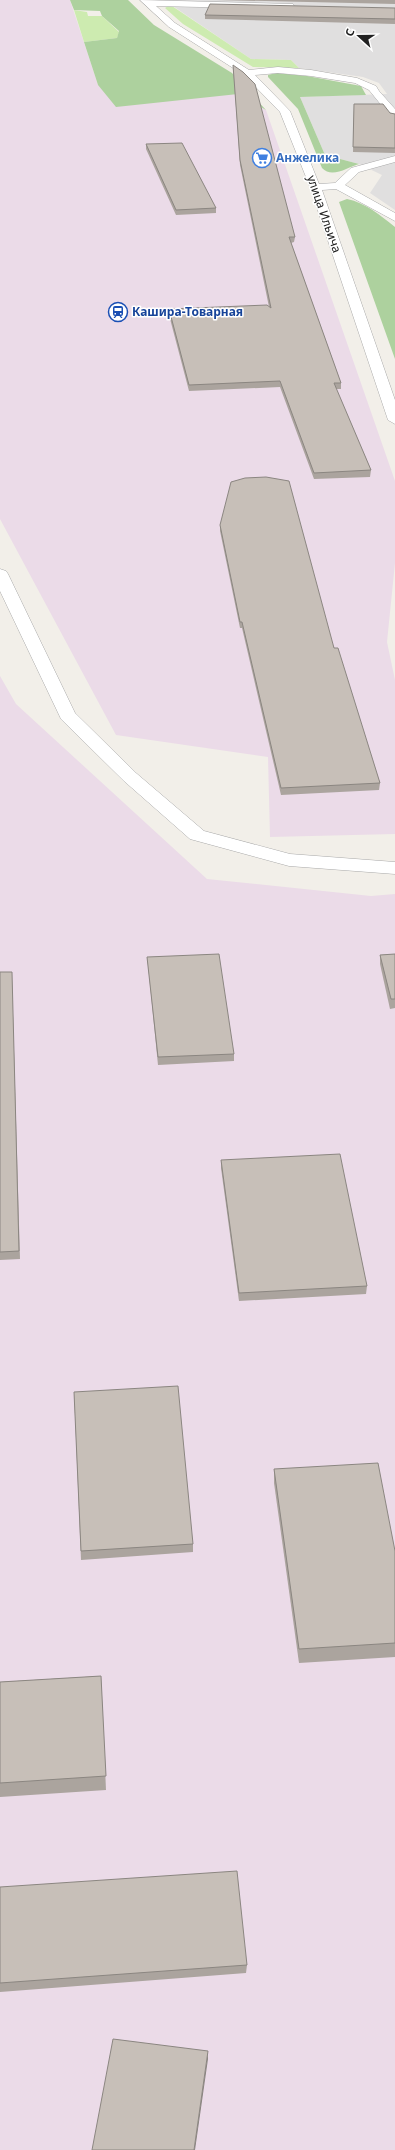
<svg xmlns="http://www.w3.org/2000/svg" width="395" height="2150" font-family="'Noto Sans',sans-serif">
<style>
.residential{fill:#e0dfdf}
.industrial{fill:#ebdbe8}
.grass{fill:#cdebb0}
.forest{fill:#add19e}
.lines{fill:none;stroke-linecap:round;stroke-linejoin:round}
.minor-casing{stroke:#a9a9a9;stroke-width:1}
.minor{fill:#fff;fill-rule:evenodd}
.wall{fill:#aba49e}
.shaded-wall{fill:#8b8681}
.building{fill:#c7bfb8;stroke:#8b8681}
.labels{text-anchor:middle;stroke-width:3;stroke-linejoin:round;paint-order:stroke}
.far-shop-label{font-size:12px;font-weight:bold;fill:#366cbe;stroke:#fff;text-anchor:start}
.far-street-label{font-size:12px;fill:#222;stroke:#fff}
.far-transit-label{font-size:12px;font-weight:bold;fill:#164399;stroke:#fff;text-anchor:start}
</style>
<rect width="100%" height="100%" fill="#f2efe9"/>
<path class="residential" d="M164 0H395V210L370 193 382 175 359 164 325 155 300 97 387 94 379 83 363 77 299 68 291 60 251 59Z"/>
<g class="industrial">
<path d="M0 0H70L98 85 238 94 266 110 395 481V563L387 642 395 680V834L270 837 268 757 116 735 0 519Z"/>
<path d="M0 676 16 704 207 879 371 896 395 894V2150H0Z"/>
</g>
<g class="grass">
<path d="M168 6H172L251 59 291 60 299 68 253 67 183 24 165 8Z"/>
<path d="M74 10 87 12 88 16H102L119 32 117 38 84 42Z"/>
</g>
<g class="forest">
<path d="M70 0H128L154 25 232 73 266 110 238 94 116 107 98 85 84 42 117 38 119 31 102 16 100 11 74 10Z"/>
<path d="M276 73 307 76 361 86 366 95 300 97 325 155 359 164C348 167 332 179 322 168L298 109 268 77V75Z"/>
<path d="M347 199C366 203 380 215 395 227V359L339 202Z"/>
</g>
<g class="lines">
<defs>
<g id="minor">
<path d="M140 0 293 4 294 6 290 9 156 6 175 23 249 70 278 67 311 70 357 78 376 86 379 91 395 109V118L391 117 369 90 355 83 311 76 278 73 255 75 290 111 319 184 335 183 351 168 395 156V162L359 172 345 185 395 213V221L336 189 322 190 395 400V424L388 420 310 187 280 112 244 75 169 27Z"/>
<path d="M0 569 6 571 8 574 75 713 136 773 204 831 290 854 395 862V874L289 866 190 839 124 781 61 719 0 591Z"/>
</g>
</defs>
<use href="#minor" class="minor-casing"/>
<use href="#minor" class="minor"/>
</g>
<g class="wall">
<path d="M216 0H395V4Z"/>
<path d="M395 8V24L205 19V15Z"/>
<path d="M233 65 295 237 294 242 291 243 341 383V389H336L371 470 370 477 314 479 280 387 189 391 169 315V309L269 307 240 165Z"/>
<path d="M354 104 395 114V153L353 152Z"/>
<path d="M146 144 216 208V213L176 215 146 149Z"/>
<path d="M220 525 334 648 380 783 379 790 281 795 242 628H240L220 531Z"/>
<path d="M395 954V1008L390 1009 380 964V955Z"/>
<path d="M147 957 234 1054V1061L158 1065 148 965Z"/>
<path d="M0 972 12 979 20 1259 0 1260Z"/>
<path d="M221 1160 367 1286 366 1294 239 1301 221 1168Z"/>
<path d="M74 1392 193 1544V1552L81 1560Z"/>
<path d="M274 1469 395 1551V1657L299 1663 274 1483Z"/>
<path d="M101 1676 106 1790 0 1797V1682Z"/>
<path d="M0 1887 247 1965 246 1973 0 1992Z"/>
</g>
<path class="shaded-wall" d="M208 2051V2059L195 2150H194Z"/>
<g class="building">
<path d="M210 4 395 8V19L205 15Z"/>
<path d="M233 65 243 72 255 84 295 237H289L341 383H334L371 470 314 473 280 381 189 385 169 309 267 305 271 308 240 160Z"/>
<path d="M354 104H383L390 113 395 114V148L353 147Z"/>
<path d="M182 143 216 208 176 210 146 144Z"/>
<path d="M266 477 289 481 334 648H338L380 783 281 788 242 622H240L220 525 231 482 245 478Z"/>
<path d="M219 954 234 1054 158 1057 147 957Z"/>
<path d="M395 954V999H391L380 955Z"/>
<path d="M0 972H12L19 1251 0 1252Z"/>
<path d="M340 1154 367 1286 239 1293 221 1160Z"/>
<path d="M178 1386 193 1544 81 1551 74 1392Z"/>
<path d="M378 1463 395 1551V1643L299 1649 274 1469Z"/>
<path d="M101 1676 106 1776 0 1783V1682Z"/>
<path d="M237 1871 247 1965 0 1983V1887Z"/>
<path d="M113 2039 208 2051 194 2150H92Z"/>
</g>
<defs>
<symbol id="supermarket-ring" viewBox="-11 -11 22 22"><circle r="9.5" fill="#fff" stroke="#3f7fe0" stroke-width="1.5"/><path d="M-6-5.5h2.5l.6 2H6L4.5 2H-2.5L-4.4-4H-6ZM-1.5 3.2a1.3 1.3 0 1 0 .1 0ZM3 3.2a1.3 1.3 0 1 0 .1 0Z" fill="#3f7fe0"/></symbol>
<symbol id="station-ring" viewBox="-11 -11 22 22"><circle r="9.5" fill="#fff" stroke="#1a4fb4" stroke-width="1.5"/><path d="M-3-6H3Q5-6 5-4V2Q5 4 3 4L4.5 6H3L1.5 4h-3L-3 6H-4.5L-3 4Q-5 4-5 2V-4Q-5-6-3-6ZM-3.5-4v3h7v-3ZM-3.5 1v1.5H-2V1ZM2 1v1.5H3.5V1Z" fill="#1a4fb4"/></symbol>
</defs>
<g fill-rule="evenodd">
<use href="#supermarket-ring" x="251" y="147" width="22" height="22"/>
<use href="#station-ring" x="107" y="301" width="22" height="22"/>
</g>
<g class="labels">
<g class="far-shop-label">
<text x="276" y="162">Анжелика</text>
</g>
<g class="far-street-label">
<text transform="translate(324 214) rotate(71)" y="4">улица Ильича</text>
</g>
<g class="far-transit-label">
<text x="132" y="316">Кашира-Товарная</text>
</g>
</g>
<g transform="translate(359 36) rotate(291)" stroke="#ffffff" stroke-width="3" paint-order="stroke">
<path d="M0-3L7 15L0 10L-7 15Z" fill="#222222"/>
<text y="-6" font-size="11" font-weight="bold" text-anchor="middle" fill="#222222">С</text>
</g>
</svg>
